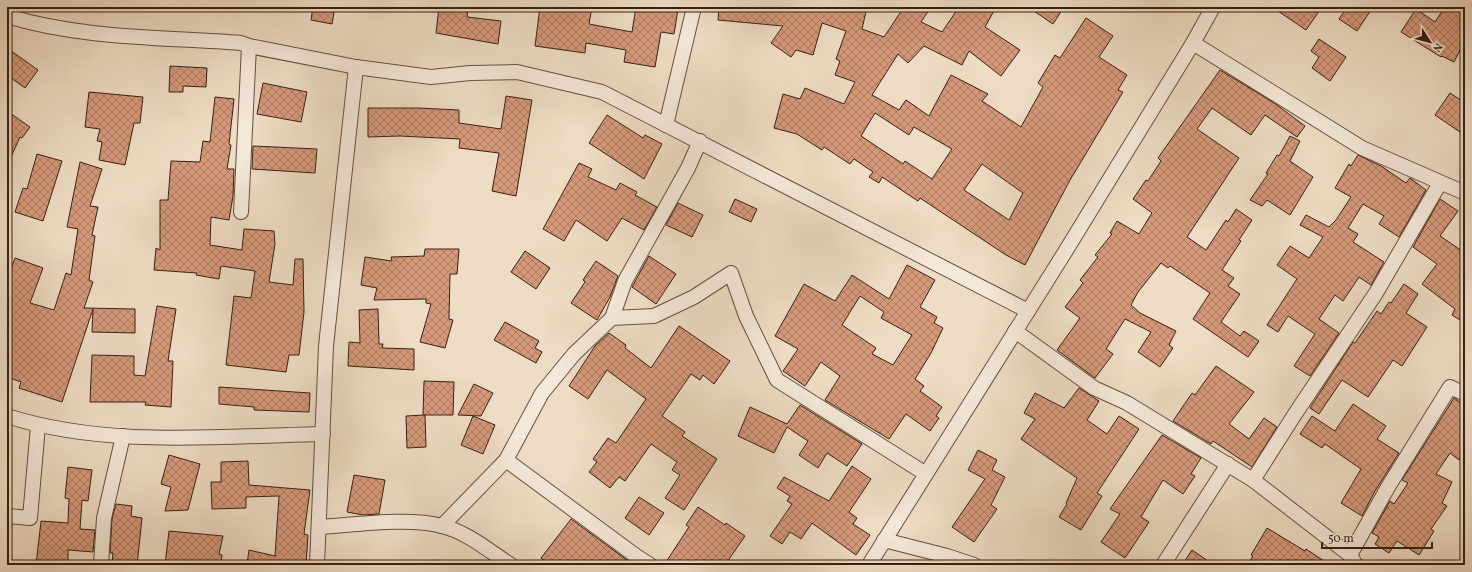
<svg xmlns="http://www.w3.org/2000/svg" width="1472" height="572" font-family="Vollkorn,serif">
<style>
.building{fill:url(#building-cross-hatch);stroke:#381f13;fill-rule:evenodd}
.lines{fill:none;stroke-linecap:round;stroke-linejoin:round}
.street-casing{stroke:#664e3f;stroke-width:16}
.street{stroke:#f4e8d9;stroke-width:14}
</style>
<defs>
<pattern id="building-cross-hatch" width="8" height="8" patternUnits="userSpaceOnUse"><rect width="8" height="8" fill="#d5997a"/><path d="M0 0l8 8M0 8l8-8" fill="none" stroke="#ae7c63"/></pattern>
</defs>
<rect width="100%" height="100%" fill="#eedcc4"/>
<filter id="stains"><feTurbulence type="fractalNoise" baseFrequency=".005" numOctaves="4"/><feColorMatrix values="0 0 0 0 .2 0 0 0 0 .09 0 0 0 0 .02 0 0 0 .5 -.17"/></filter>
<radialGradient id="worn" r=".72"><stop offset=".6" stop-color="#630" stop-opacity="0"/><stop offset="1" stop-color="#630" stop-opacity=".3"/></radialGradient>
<g class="building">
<path d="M313 7H335L332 24 311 20Z"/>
<path d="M439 7 468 9 467 17 501 21 498 44 436 33Z"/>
<path d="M540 7H592L589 24 632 32 636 7 678 9 674 34 661 32 655 67 624 62 626 50 586 43 585 53 535 46Z"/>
<path d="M719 7H867L862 29 884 37 904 7H931L921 22 942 32 959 7H996L985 27 1020 50 1001 76 969 51 962 65 924 46 908 63 898 54 872 95 899 110 906 100 929 116 951 75 988 94 982 101 1021 127 1043 87 1038 83 1055 55 1060 58 1086 18 1113 36 1099 57 1127 75 1118 90 1123 92 1070 180 1025 265 1006 255 920 198 918 201 882 177 879 183 869 177 873 172 854 159 850 164 824 147 822 150 797 134 774 128 783 94 800 99 805 88 844 104 855 82 835 75 840 61 836 59 846 31 822 23 813 55 796 50 791 57 771 43 783 26 718 20ZM875 113 909 135 914 127 952 149 932 179 905 161 903 164 861 136ZM982 164 1023 193 1009 220 964 190Z"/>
<path d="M1028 7H1064L1053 24Z"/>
<path d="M1272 7H1322L1306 30Z"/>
<path d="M1347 7H1373L1357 31 1339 19Z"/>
<path d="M1445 7H1465V50L1461 48 1454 62 1442 56 1441 57 1401 32 1416 9 1435 22Z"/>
<path d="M1319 39 1346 57 1330 81 1312 68 1319 57 1311 51Z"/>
<path d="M7 48 38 70 25 88 7 75Z"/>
<path d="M170 66 207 68 206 87 183 86V92H169Z"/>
<path d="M1220 70 1274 103 1305 126 1297 137 1265 115 1251 135 1212 108 1197 129 1239 158 1187 237 1206 250 1226 220 1228 222 1236 209 1252 220 1239 240 1241 241 1222 270 1234 278 1228 286 1240 294 1221 322 1240 336 1244 331 1259 341 1248 357 1193 319 1210 293 1170 266 1168 268 1161 263 1138 292 1131 305 1140 313 1176 331 1169 345 1173 348 1160 367 1138 352 1151 332 1125 319 1106 349 1113 354 1095 378 1057 350 1080 318 1065 307 1083 283 1080 280 1098 257 1095 255 1112 234 1110 233 1117 221 1139 234 1152 213 1133 199 1146 180 1148 181 1161 161 1158 158Z"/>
<path d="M263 83 307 92 301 122 257 114Z"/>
<path d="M89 92 143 97 140 123H134L125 165 99 160 102 142 97 141 100 129 85 127Z"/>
<path d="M1450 93 1465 103V125L1460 132 1435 115Z"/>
<path d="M506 96 532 100 516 196 492 191 499 153 459 148 460 139 400 136 368 137V108H418L459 110V123L501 129Z"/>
<path d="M215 97 234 99 229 144 231 145 227 169H234L233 196 229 220 211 217 210 245 242 250 244 229 274 231 275 244 269 282 293 285 295 259H303L304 312 299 355H289L286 372 226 365 234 296 251 298 255 271 221 266 219 279 196 275 197 273 154 270 156 248 160 250V200H168L171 161 200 162 203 141 210 142Z"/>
<path d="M7 111 30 127 22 138 20 137 7 166Z"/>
<path d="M607 115 643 138 645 135 662 144 644 179 589 143Z"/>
<path d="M1290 136 1300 141 1290 161 1313 177 1290 215 1267 200 1262 206 1250 200 1268 174 1266 173 1277 155 1279 156Z"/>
<path d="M253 146 317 149 315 173 252 169Z"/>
<path d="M37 154 62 161 43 221 15 212 23 188 27 189Z"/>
<path d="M1358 155 1381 166 1406 183 1410 178 1426 190 1399 237 1379 224 1384 216 1363 204 1348 228 1358 234 1353 242 1384 262 1371 285 1359 277 1343 301 1335 295 1319 319 1339 333 1310 376 1294 366 1315 334 1288 316 1278 332 1267 325 1297 279 1277 265 1290 246 1309 258 1323 237 1300 225 1306 215 1329 227 1336 220 1351 197 1335 188 1349 164 1351 166Z"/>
<path d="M80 162 102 169 90 206 98 207 92 235 95 236 89 280 93 282 84 308 135 309V333L92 332 93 309 62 402 19 388 21 382 7 377V279L15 258 43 268 30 303 54 310 66 273 71 275 78 229 67 227Z"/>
<path d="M579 163 592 169 588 177 616 190 620 183 637 192 635 195 657 207 644 230 622 218 607 241 576 220 564 241 543 229Z"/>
<path d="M735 199 757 209 751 222 729 212Z"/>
<path d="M1440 199 1458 211 1440 236 1465 253V323L1452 315 1455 309 1422 284 1437 264 1413 247Z"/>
<path d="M678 203 703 215 692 237 666 225Z"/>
<path d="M425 249H459L457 274H450L449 319 453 320 445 348 420 342 431 304 426 303V299L374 300 377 288 361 285 365 257 392 261 391 257 424 256Z"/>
<path d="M525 251 550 268 536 289 511 272Z"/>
<path d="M649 256 676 274 656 304 632 287Z"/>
<path d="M596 261 618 276 610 297 597 320 571 303 585 282 583 280Z"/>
<path d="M907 265 935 280 920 307 937 317 934 323 943 328 931 353 915 379 924 386 920 391 942 407 936 416 939 418 930 431 906 414 889 439 825 400 840 376 821 362 805 386 783 371 798 349 775 336 804 284 835 301 852 275 889 299ZM860 296 884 312 881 318 912 335 893 365 872 354 876 348 842 325Z"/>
<path d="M1404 284 1418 294 1406 313 1427 327 1402 366 1393 360 1368 397 1342 380 1319 414 1310 408 1353 342 1355 343 1377 311 1381 314 1389 302 1391 303Z"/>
<path d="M157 306 176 309 168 361H173L171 407 145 405 146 402H90L92 355 134 356V375L145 376Z"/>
<path d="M378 309 379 344H383L382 348 414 349V370L348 366 349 342 360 343 359 310Z"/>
<path d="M505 322 539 341 535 348 542 352 536 363 494 340Z"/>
<path d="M679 326 730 361 714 384 703 375 700 380 691 374 662 416 685 432 682 436 717 459 684 510 665 498 680 475 672 470 677 462 651 444 625 481 619 477 610 488 589 472 597 462 593 459 608 438 616 443 646 399 607 370 588 399 569 386 595 346 609 333 626 345 625 348 651 368Z"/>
<path d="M1216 366 1254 392 1229 424 1249 439 1264 418 1277 427 1252 467 1213 441 1211 444 1173 421 1192 393 1195 395Z"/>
<path d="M424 381 454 382 453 415H423Z"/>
<path d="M474 384 493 393 481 416 458 415Z"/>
<path d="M219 387 310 393 309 412 254 410V407L219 404Z"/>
<path d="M1079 388 1099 401 1087 420 1107 434 1119 416 1139 429 1097 493 1102 496 1081 530 1059 517 1067 504 1066 503 1077 478 1021 439 1035 419 1024 413 1035 393 1064 408Z"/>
<path d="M1454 398 1465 406V451L1459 460 1450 453 1436 474 1452 482 1442 503 1447 506 1431 529 1434 531 1419 555 1397 541 1389 553 1375 544 1379 537 1372 533 1390 501 1394 504 1408 483 1402 480Z"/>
<path d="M1353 404 1386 426 1377 439 1399 453 1375 491 1362 516 1341 503 1361 469 1325 444 1322 448 1300 434 1312 416 1335 431Z"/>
<path d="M800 405 862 444 847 466 827 453 818 468 799 455 808 441 787 427 774 453 738 436 750 407 787 424Z"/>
<path d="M425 415 426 447 407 448 406 416Z"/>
<path d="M473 416 495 425 483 454 461 445Z"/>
<path d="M1162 435 1201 458 1191 474 1195 476 1183 494 1163 480 1141 517 1149 522 1125 558 1101 542 1120 514 1110 509Z"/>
<path d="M978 450 997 460 992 470 1005 477 991 505 997 509 974 542 952 527 985 479 968 470Z"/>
<path d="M169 455 200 464 188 510 165 511 171 487 161 484Z"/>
<path d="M248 461 249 485 310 490 304 534 308 535 306 565 247 564 249 550 275 556 279 496 246 497V508L212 509 211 482H221V462Z"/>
<path d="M852 466 871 479 849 512 857 518 853 524 870 535 856 555 812 523 801 539 790 532 782 544 770 536 792 504 787 501 790 496 777 488 784 477 829 501Z"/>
<path d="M68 467 92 470 88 501 82 500 80 529 95 530 93 552 68 550V565H36L41 521 68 523 69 499 65 498Z"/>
<path d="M354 475 385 480 379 514 363 515 347 512Z"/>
<path d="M639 497 664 513 649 535 625 518Z"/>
<path d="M116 504 132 506 131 516 142 518 137 565H112L113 553H110L112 519Z"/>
<path d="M698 507 725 525 726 523 745 536 725 565H664L689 527 686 525Z"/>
<path d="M571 519 631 563 634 565H549L541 558Z"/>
<path d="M1267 528 1305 551 1306 549 1330 565H1247L1253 556 1251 555Z"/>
<path d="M169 531 223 536 219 554 222 555 221 565H165Z"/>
<path d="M1192 550 1214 565H1182Z"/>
</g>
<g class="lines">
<defs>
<g id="street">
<path d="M7 16C83 39 162 37 241 43L249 46 356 67 431 77 470 73 517 72 602 92 1028 311"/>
<path d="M1193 43 1362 148 1465 193"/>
<path d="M666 125 694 7"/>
<path d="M241 212 249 46"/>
<path d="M612 318 654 316 694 297 731 273 746 316 777 380 926 474"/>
<path d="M1015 331 1094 388 1127 403 1253 480 1350 555 1356 565"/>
<path d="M7 416C107 448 219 436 323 434"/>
<path d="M506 460 636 556 650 565"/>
<path d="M1253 480 1295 414 1376 293 1440 183"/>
<path d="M7 516 30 518 38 426"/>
<path d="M442 526 506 460 542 393 574 354 612 318 625 281 688 168 700 141"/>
<path d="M319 527C354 525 409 517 442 526 467 532 489 551 511 565"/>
<path d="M884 540 947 556 974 565"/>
<path d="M1350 555 1388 487 1450 387 1465 394"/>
<path d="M101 565 104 518 123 436"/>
<path d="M317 565 326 346 356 67"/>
<path d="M869 565 1065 252 1193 43 1213 7"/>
<path d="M1163 565 1228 464"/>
</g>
</defs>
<use href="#street" class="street-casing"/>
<use href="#street" class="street"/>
</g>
<rect width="1472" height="572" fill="none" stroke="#eedcc4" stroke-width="24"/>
<rect x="8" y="8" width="1456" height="556" fill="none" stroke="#381f13" stroke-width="2"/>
<rect x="12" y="12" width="1448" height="548" fill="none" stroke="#381f13"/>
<g transform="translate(1430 42) rotate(126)" stroke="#f4e8d9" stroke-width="3" paint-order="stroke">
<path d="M0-3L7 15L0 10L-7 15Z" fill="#381f13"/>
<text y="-6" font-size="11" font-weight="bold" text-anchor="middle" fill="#381f13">N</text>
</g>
<path d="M1322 542v6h110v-6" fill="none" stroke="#381f13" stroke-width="2"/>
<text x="1328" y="542" font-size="12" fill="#381f13" stroke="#f4e8d9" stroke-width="3" paint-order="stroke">50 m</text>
<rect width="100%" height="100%" filter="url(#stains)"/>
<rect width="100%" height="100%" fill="url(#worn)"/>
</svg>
